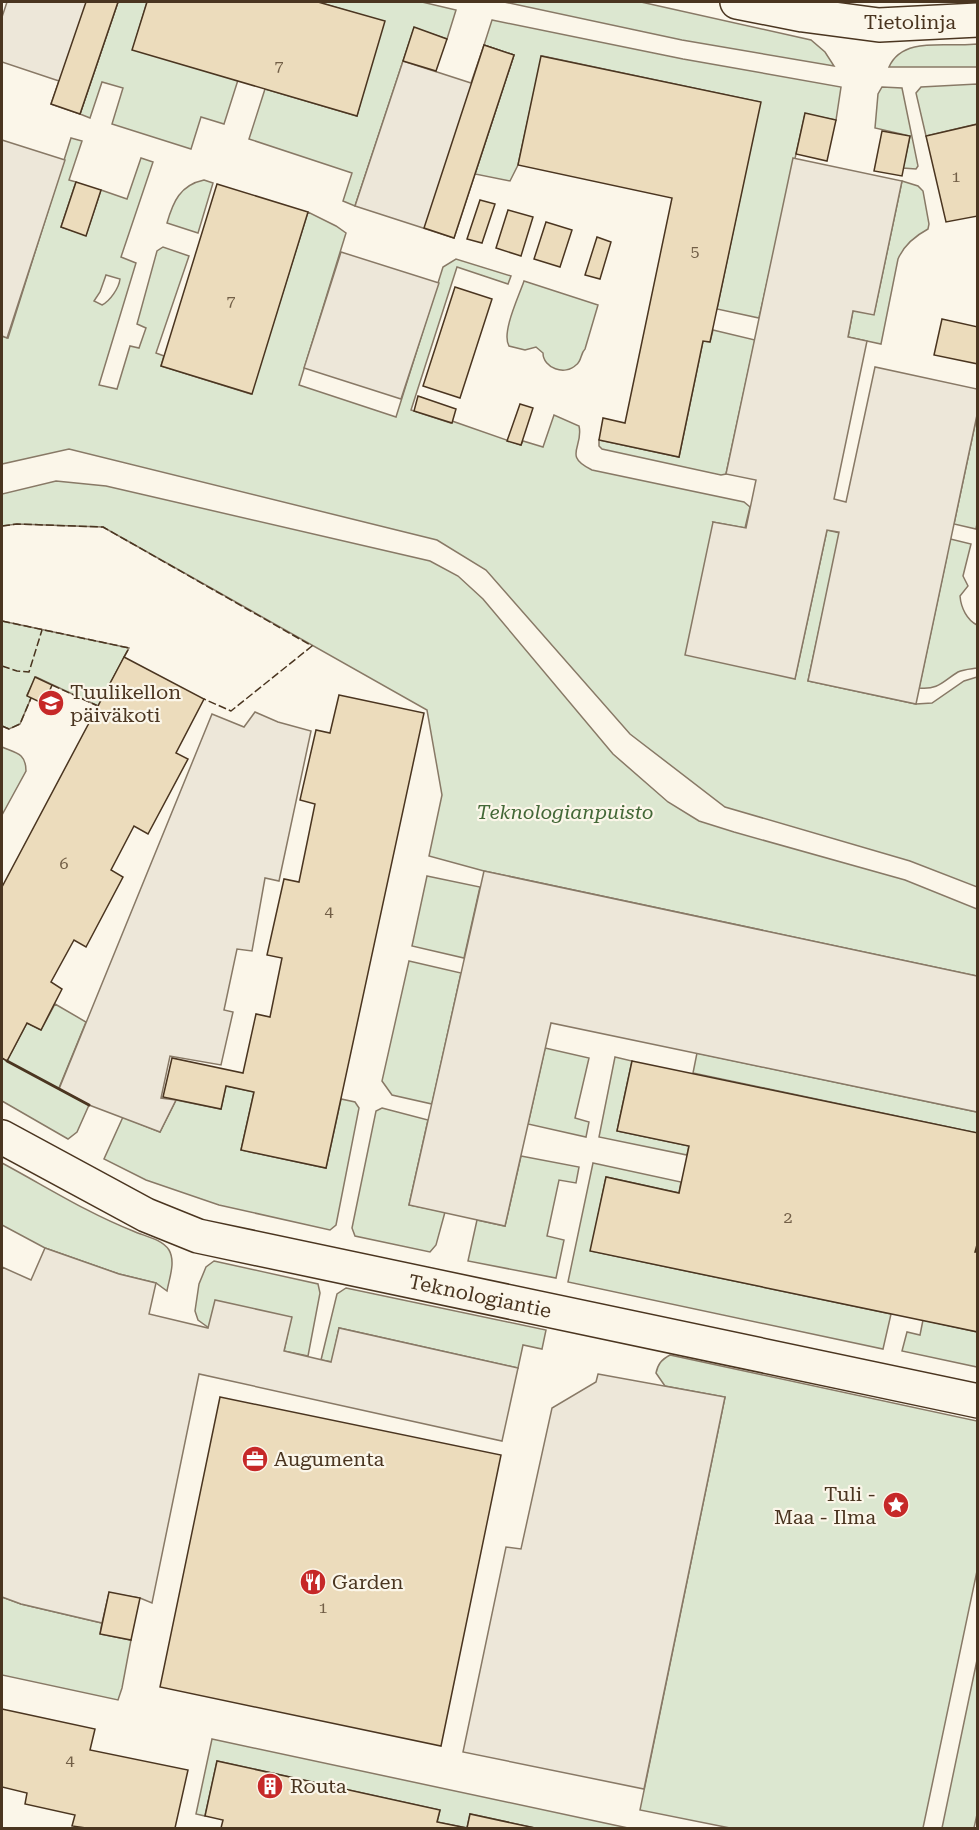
<svg xmlns="http://www.w3.org/2000/svg" width="979" height="1830" font-family="'Roboto Serif',serif">
<style>
.green{fill:#dce7d0;stroke:#887966;stroke-width:1.5;fill-rule:evenodd}
.parking{fill:#ede7d9;stroke:#887966;stroke-width:1.5}
.building{fill:#ecdcbc;stroke:#4a3520;stroke-width:1.5}
.lines{fill:none;stroke-linecap:round;stroke-linejoin:round}
.minor-casing{stroke:#4a3520;stroke-width:36}
.minor{stroke:#fbf6e9;stroke-width:33}
.fence{stroke:#4a3520;stroke-width:1.5;stroke-dasharray:8 3;stroke-linecap:butt}
.wall{stroke:#4a3520;stroke-width:3}
.labels{text-anchor:middle;stroke-width:4.5;stroke-linejoin:round;paint-order:stroke}
.number-label{font-size:16px;fill:#725f47}
.street-label{font-size:20px;fill:#4a3520;stroke:#fbf6e9}
.poi-label{font-size:20px;fill:#4a3520;stroke:#fbf6e9;text-anchor:start}
.park-label{font-size:20px;font-style:italic;fill:#436837;stroke:#fbf6e9}
</style>
<rect width="100%" height="100%" fill="#fbf6e9"/>
<g class="green">
<path d="M118 2H147L133 49 238 80 224 124 201 117 191 149 112 124 123 88 102 82 90 118 80 114Z"/>
<path d="M318 2H422L456 10 447 39 414 28 355 206 343 201 352 173 249 139 265 89 357 116 381 21Z"/>
<path d="M504 2H641L811 40 825 52 834 66 682 40Z"/>
<path d="M492 20 683 59 841 87 836 120 805 114 759 318 717 309 760 102 542 56 518 165 510 181 475 174 514 55 484 45Z"/>
<path d="M977 44V67H889C903 35 949 48 977 44Z"/>
<path d="M977 84V124L926 136 916 93 921 87Z"/>
<path d="M882 87 902 88 918 166 916 169 903 168 910 136 875 128 878 94Z"/>
<path d="M71 138 82 141 69 180 76 182 61 227 86 235 101 190 127 199 141 158 153 162 121 257 136 263 99 385 117 389 130 346 139 348 146 328 137 324 157 251 163 247 189 256 156 353 164 356 161 366 251 394 308 212 336 226 346 233 299 385 396 417 443 267 456 259 511 276 508 284 457 267 411 410 451 423 452 421 521 445 523 441 543 447 554 415 579 426C584 447 562 456 592 470L744 502 750 507 745 528 713 522 795 678 827 530 840 533 808 681 916 704 932 703 964 681 977 677V887L910 861 725 807 630 734 486 570 437 540 69 449 2 464V336L8 338ZM106 275 120 279C119 288 110 301 102 305L94 301 100 292Z"/>
<path d="M204 180 213 183 198 233 167 223C173 202 180 185 204 180Z"/>
<path d="M902 181 918 186 923 191 929 224 928 229C915 236 904 245 898 259L881 344 848 337 853 310 874 314Z"/>
<path d="M524 281 598 305 585 349C580 354 582 361 576 365 565 376 543 368 543 353L536 347 525 350 509 346C501 333 519 296 524 281Z"/>
<path d="M713 330 755 340 726 474 721 475 602 449 599 446V440L679 457 703 341 710 342Z"/>
<path d="M977 415V524L976 529 954 524Z"/>
<path d="M56 481 106 486 430 561 458 576 483 599 613 754 668 802 699 821 734 832 905 880 977 909V976L484 871 429 856 442 795 427 710 103 527 17 524 2 526V494Z"/>
<path d="M930 534 971 544 963 576 968 586 960 596C961 608 967 620 977 625V668C971 669 964 669 958 672 943 681 939 690 919 688L947 556Z"/>
<path d="M2 621 129 648 98 706 36 677 27 695 31 698 20 724 9 729 2 726Z"/>
<path d="M2 747C16 753 26 753 26 771L2 815Z"/>
<path d="M427 876 480 887 464 958 412 946Z"/>
<path d="M409 961 461 973 432 1104 392 1095 382 1081Z"/>
<path d="M55 1004 86 1022 59 1088 89 1105 77 1132 68 1139 2 1101V1058L7 1061 27 1023 41 1030Z"/>
<path d="M545 1048 589 1058 575 1118 589 1122 586 1137 528 1124Z"/>
<path d="M697 1053 977 1112V1133L693 1073Z"/>
<path d="M615 1057 632 1061 617 1131 689 1146 687 1155 599 1137Z"/>
<path d="M226 1086 254 1092 241 1150 326 1168 341 1099 355 1102 359 1108 336 1225 330 1230 219 1205 146 1180 104 1159 123 1117 160 1132 176 1100 221 1109Z"/>
<path d="M382 1108 428 1120 409 1205 445 1212 436 1245 430 1252 355 1236 352 1228 376 1111Z"/>
<path d="M521 1156 579 1167 576 1183 559 1180 547 1236 564 1240 556 1278 468 1261 477 1220 505 1226Z"/>
<path d="M2 1163C45 1186 87 1213 133 1231 144 1236 162 1239 169 1250 176 1262 169 1279 167 1291L156 1283 119 1274 45 1248 2 1225Z"/>
<path d="M593 1163 681 1182 679 1193 606 1177 591 1251 891 1314 883 1349 568 1282Z"/>
<path d="M214 1261 318 1284 320 1293 308 1356 284 1351 291 1317 209 1328 198 1320 195 1311 199 1284 206 1267Z"/>
<path d="M346 1288 546 1330 542 1349 523 1345 518 1368 339 1328 332 1362 321 1360 337 1294Z"/>
<path d="M923 1320 977 1332V1367L902 1351 907 1332 920 1335Z"/>
<path d="M670 1355 977 1421V1571L923 1828H730L640 1810 725 1397 665 1386 656 1373C658 1364 661 1360 670 1355Z"/>
<path d="M2 1597 21 1604 102 1623 100 1634 131 1640 122 1688 118 1700 2 1675Z"/>
<path d="M977 1660 978 1810 974 1828H942Z"/>
<path d="M212 1739 628 1828H535L470 1814 467 1828 437 1822 440 1810 217 1761 205 1816 196 1814Z"/>
</g>
<g class="parking">
<path d="M7 2H118L80 114 51 104 59 81 2 62V17Z"/>
<path d="M484 45 514 55 454 238 355 206 403 61 471 83Z"/>
<path d="M2 140 65 160 7 338 2 336Z"/>
<path d="M793 158 902 181 874 315 853 311 848 337 867 341 834 499 846 502 875 367 977 389V415L916 704 808 681 839 532 827 530 795 679 685 655 713 522 746 528 756 480 726 474Z"/>
<path d="M341 252 439 283 401 399 304 368Z"/>
<path d="M255 712 278 722 311 731 279 881 265 878 252 951 237 949 224 1010 233 1012 221 1065 170 1056 161 1098 176 1100 160 1132 89 1105 59 1089 212 714 244 727Z"/>
<path d="M484 871 977 976V1112L551 1023 505 1226 409 1205Z"/>
<path d="M45 1248 119 1274 156 1283 149 1314 208 1328 215 1300 292 1317 284 1351 331 1362 339 1328 518 1368 502 1441 199 1374 152 1603 140 1598 109 1593 102 1623 21 1604 2 1597V1267L31 1280Z"/>
<path d="M598 1374 725 1397 644 1789 463 1752 506 1547 521 1549 552 1408 596 1382Z"/>
</g>
<g class="building">
<path d="M86 2H118L80 114 51 104Z"/>
<path d="M147 2H318L385 21 357 116 132 50Z"/>
<path d="M414 27 447 39 436 71 403 61Z"/>
<path d="M484 45 514 55 454 238 424 228Z"/>
<path d="M541 56 761 102 710 342 703 341 679 457 599 440 603 418 625 423 672 198 518 165Z"/>
<path d="M805 113 836 120 827 161 796 154Z"/>
<path d="M978 124V216L946 222 926 136Z"/>
<path d="M882 131 910 136 902 176 874 171Z"/>
<path d="M76 182 101 190 86 236 61 227Z"/>
<path d="M217 184 308 212 252 394 161 366Z"/>
<path d="M480 200 495 204 482 243 467 239Z"/>
<path d="M508 210 533 217 521 256 496 248Z"/>
<path d="M546 222 572 230 560 267 534 259Z"/>
<path d="M597 237 611 242 600 279 585 275Z"/>
<path d="M455 287 492 299 460 398 423 386Z"/>
<path d="M942 319 978 327V364L934 355Z"/>
<path d="M418 396 456 409 452 423 414 411Z"/>
<path d="M520 404 533 408 521 445 507 441Z"/>
<path d="M124 657 204 699 176 753 188 759 148 834 134 826 111 870 123 877 86 947 74 940 51 982 62 989 41 1030 27 1023 7 1061 2 1058V887Z"/>
<path d="M35 677 52 685 44 704 27 696Z"/>
<path d="M339 695 424 713 326 1168 241 1150 254 1092 226 1086 221 1109 163 1097 172 1058 243 1073 256 1014 270 1017 282 958 267 955 284 879 299 882 315 804 300 800 316 730 330 733Z"/>
<path d="M632 1061 978 1133V1241L975 1252H978V1332L590 1251 606 1177 679 1193 689 1146 617 1131Z"/>
<path d="M220 1397 501 1455 441 1746 160 1687Z"/>
<path d="M109 1592 140 1598 131 1640 100 1634Z"/>
<path d="M2 1709 95 1729 90 1750 188 1770 175 1828H86L72 1826 75 1815 25 1804 27 1793 2 1787Z"/>
<path d="M217 1761 440 1810 437 1822 467 1828 470 1814 535 1828H221L223 1820 205 1816Z"/>
</g>
<g class="lines">
<defs>
<g id="minor">
<path d="M737 2 803 15 879 25 978 20"/>
<path d="M2 1137 146 1215 198 1236 978 1401"/>
</g>
</defs>
<use href="#minor" class="minor-casing"/>
<use href="#minor" class="minor"/>
<g class="fence">
<path d="M2 526 17 524 103 527 312 646 231 711 204 699"/>
<path d="M2 621 129 648 124 657"/>
<path d="M2 666 17 671 29 672 42 630"/>
<path d="M52 685 98 706"/>
<path d="M2 726 9 729 20 724 31 698"/>
</g>
<path class="wall" d="M7 1061 89 1105"/>
</g>
<defs>
<symbol id="school-disc" viewBox="-11 -11 22 22"><circle r="9.5" fill="#c62828" stroke="#fbf6e9"/><path d="M0-5L7-2L0 1L-7-2ZM-4 1L0 2.5L4 1V4Q0 6-4 4Z" fill="#fff"/></symbol>
<symbol id="office-disc" viewBox="-11 -11 22 22"><circle r="9.5" fill="#c62828" stroke="#fbf6e9"/><path d="M-6-3h4V-5.5h4V-3h4V5H-6ZM-1-4.5V-3h2v-1.5ZM-6 0V1H6V0Z" fill="#fff"/></symbol>
<symbol id="sight-disc" viewBox="-11 -11 22 22"><circle r="9.5" fill="#c62828" stroke="#fbf6e9"/><path d="M0-6L1.8-2.2L6-1.7L2.9 1.2L3.7 5.4L0 3.3L-3.7 5.4L-2.9 1.2L-6-1.7L-1.8-2.2Z" fill="#fff"/></symbol>
<symbol id="restaurant-disc" viewBox="-11 -11 22 22"><circle r="9.5" fill="#c62828" stroke="#fbf6e9"/><path d="M-5-6h1v4h1v-4h1v4h1v-4h1v5L-1.5 .5V6h-2V.5L-5-1ZM5-6V6H3V1.5H1.5Q1.5-4 5-6Z" fill="#fff"/></symbol>
<symbol id="building-disc" viewBox="-11 -11 22 22"><circle r="9.5" fill="#c62828" stroke="#fbf6e9"/><path d="M-4-6H4V6H1V3H-1V6H-4ZM-2.5-4.3h1.7v1.8h-1.7ZM.8-4.3h1.7v1.8H.8ZM-2.5-1h1.7V.8h-1.7ZM.8-1h1.7V.8H.8Z" fill="#fff"/></symbol>
</defs>
<g fill-rule="evenodd">
<use href="#school-disc" x="36" y="688" width="30" height="30"/>
<use href="#office-disc" x="240" y="1444" width="30" height="30"/>
<use href="#sight-disc" x="881" y="1490" width="30" height="30"/>
<use href="#restaurant-disc" x="298" y="1567" width="30" height="30"/>
<use href="#building-disc" x="255" y="1771" width="30" height="30"/>
</g>
<g class="labels">
<g class="number-label">
<text x="279" y="71">7</text>
<text x="956" y="182">1</text>
<text x="695" y="257">5</text>
<text x="231" y="306">7</text>
<text x="64" y="869">6</text>
<text x="329" y="917">4</text>
<text x="788" y="1223">2</text>
<text x="323" y="1613">1</text>
<text x="70" y="1766">4</text>
</g>
<g class="street-label">
<text x="910" y="29">Tietolinja</text>
<text transform="translate(480 1296) rotate(12)" y="7">Teknologiantie</text>
</g>
<g class="poi-label">
<text x="70" y="699">Tuulikellon<tspan x="70" dy="23">päiväkoti</tspan></text>
<text x="274" y="1466">Augumenta</text>
<text x="876" y="1501" text-anchor="end">Tuli -<tspan x="876" dy="23">Maa - Ilma</tspan></text>
<text x="332" y="1589">Garden</text>
<text x="290" y="1793">Routa</text>
</g>
<g class="park-label">
<text x="565" y="819">Teknologianpuisto</text>
</g>
</g>
<rect width="979" height="1830" fill="none" stroke="#4a3520" stroke-width="6"/>
</svg>
